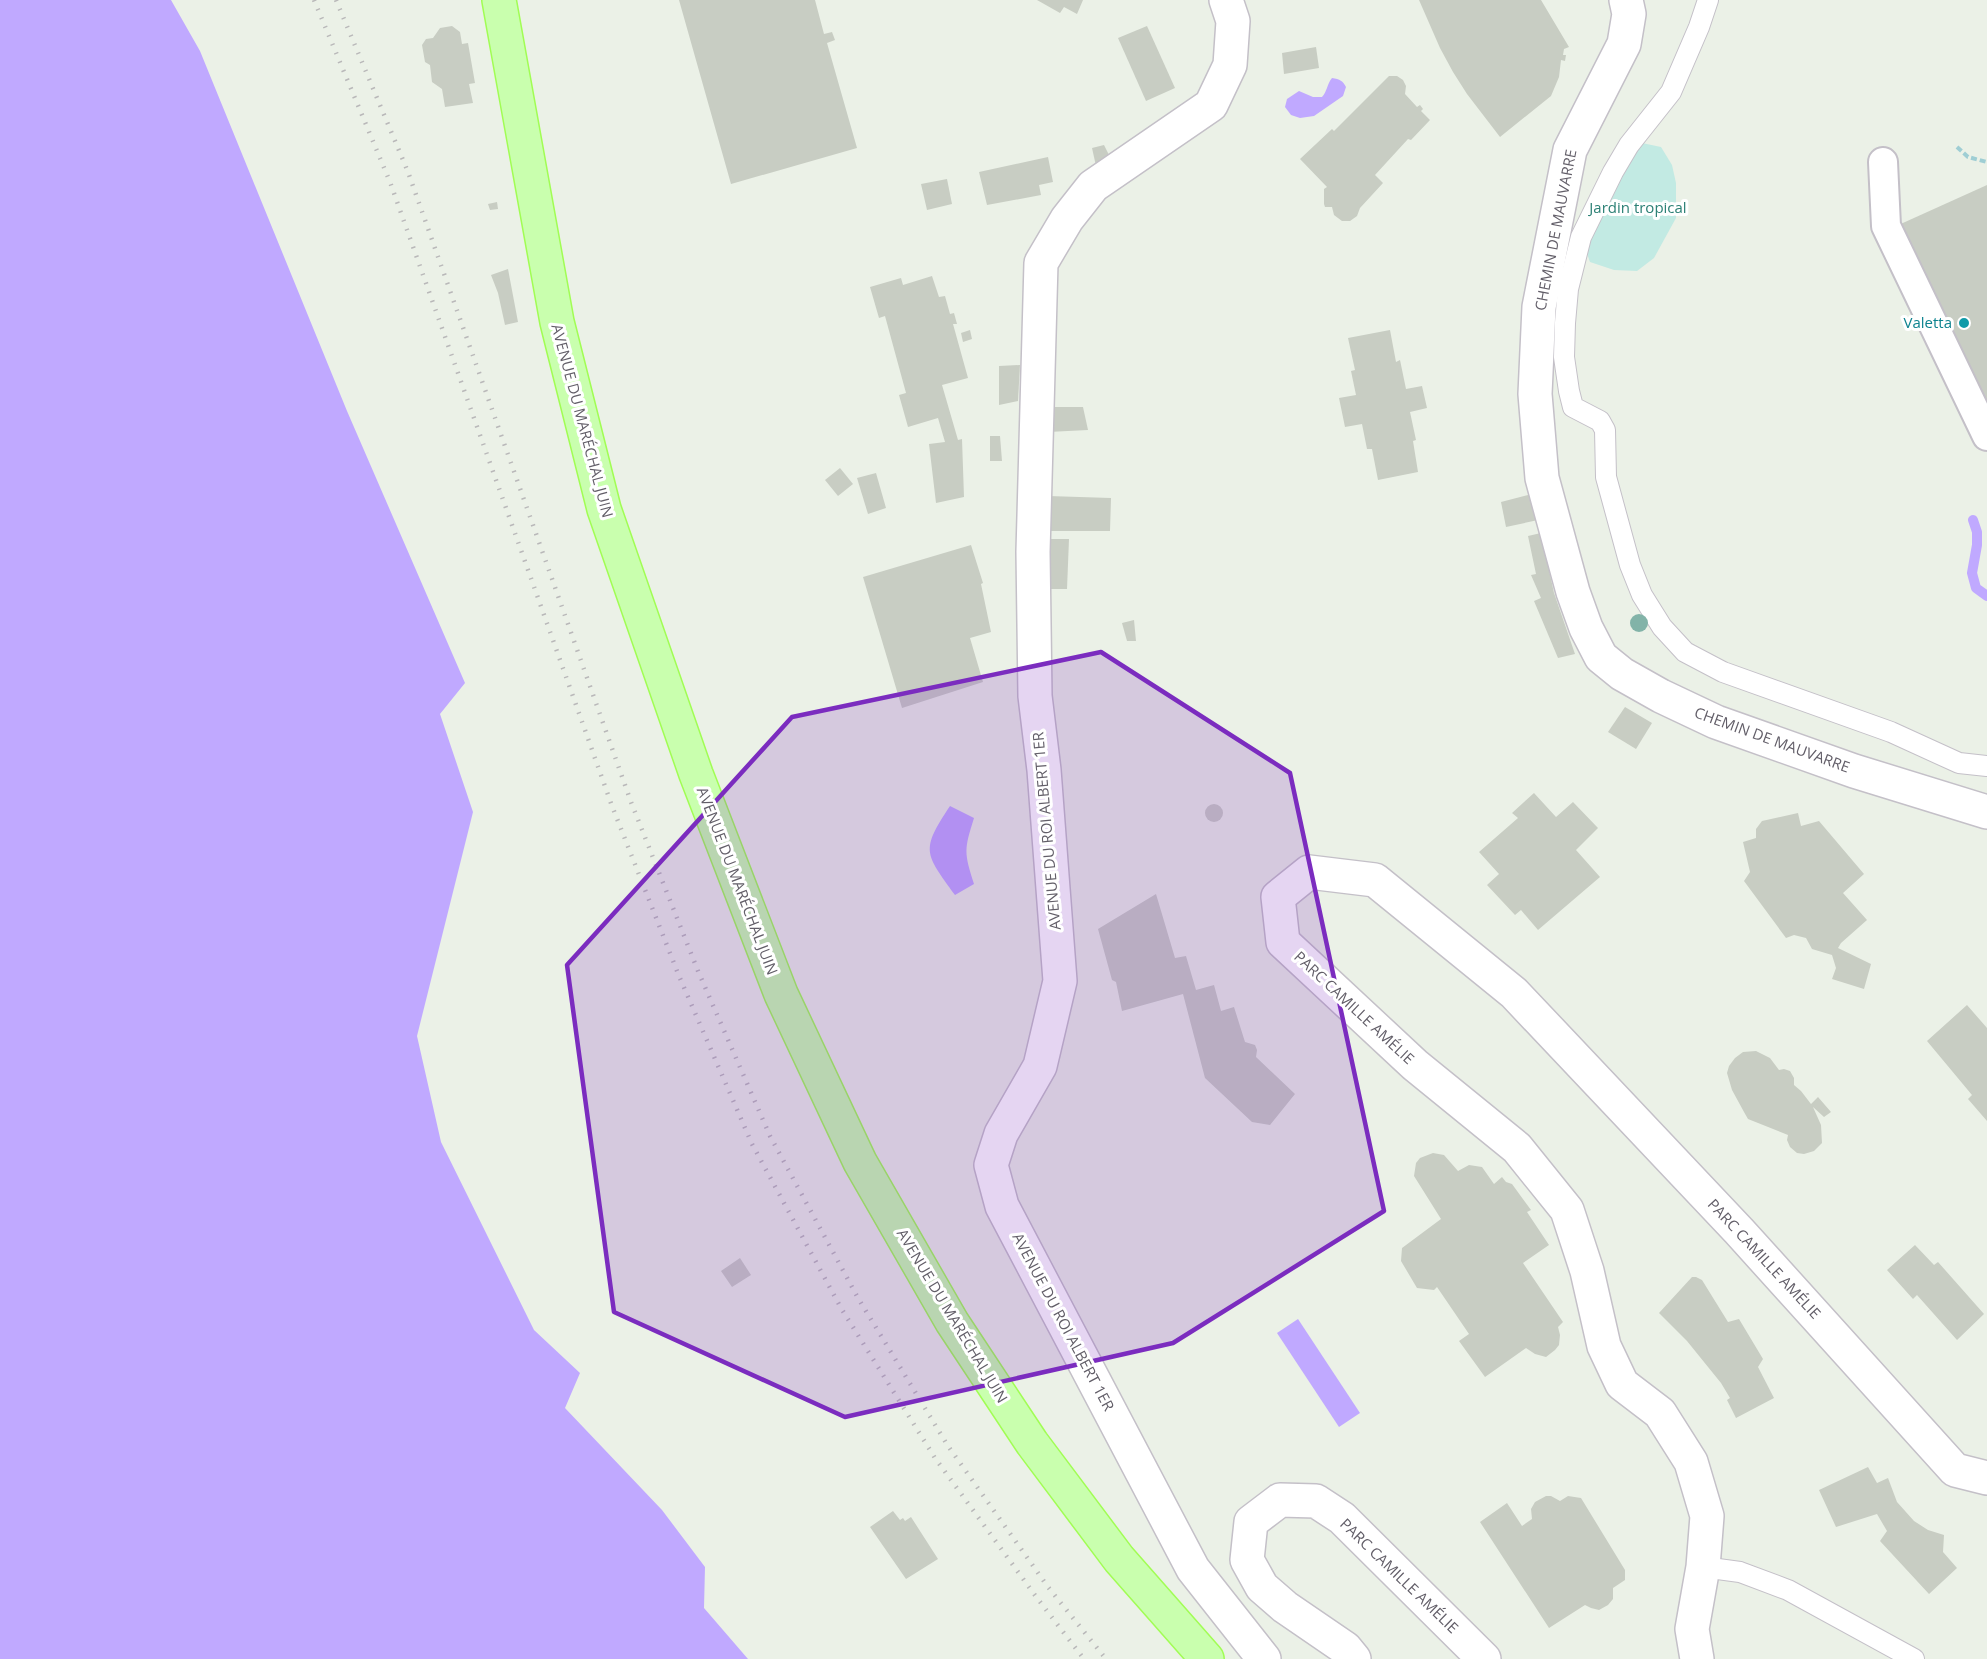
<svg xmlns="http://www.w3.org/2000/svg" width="1987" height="1659" font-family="'Open Sans',sans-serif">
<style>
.green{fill:#c2eae3}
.water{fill:#c0a9ff}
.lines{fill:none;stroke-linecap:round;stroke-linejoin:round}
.stream{stroke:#c0a9ff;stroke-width:10}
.building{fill:#c8cdc3}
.service-casing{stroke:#c4c0c8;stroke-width:22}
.pedestrian-casing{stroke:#c4c0c8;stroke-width:32}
.minor-casing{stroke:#c4c0c8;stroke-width:36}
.primary-casing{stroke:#a1fd54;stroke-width:36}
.path{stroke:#9fced4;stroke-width:4;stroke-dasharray:6 3;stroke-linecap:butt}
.service{stroke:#fff;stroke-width:20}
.pedestrian{stroke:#fff;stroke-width:28}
.minor{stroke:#fff;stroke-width:33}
.primary{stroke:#c9ffae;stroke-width:33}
.rail{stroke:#b9b8b9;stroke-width:4.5;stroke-dasharray:1.5 8;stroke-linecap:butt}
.tree{fill:#82b3a8}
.marked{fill:#7b2cbf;fill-opacity:0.2;stroke:#7b2cbf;stroke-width:4.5;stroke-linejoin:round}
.culture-dot{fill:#0f9aa8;stroke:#fff;stroke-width:2}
.labels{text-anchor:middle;stroke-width:6;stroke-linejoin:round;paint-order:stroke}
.park-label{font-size:15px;fill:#2c8075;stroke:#fff}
.street-label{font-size:15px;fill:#625e68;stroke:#fff}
.culture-label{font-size:15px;fill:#0d838f;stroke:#fff;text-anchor:end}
</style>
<rect width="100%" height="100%" fill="#ebf1e7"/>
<path class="green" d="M1642 143 1661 147 1672 165 1676 183V218L1654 258 1637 271 1614 270 1590 262 1581 237Z"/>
<g class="water">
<path d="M0 0H171L200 51 347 411 465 683 440 714 473 812 417 1036 441 1142 534 1330 580 1373 565 1408 662 1510 705 1567 704 1608 748 1659H0Z"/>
<path d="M1332 78C1340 79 1343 81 1346 87L1343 96 1314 116 1300 118 1291 115 1285 107 1287 99 1299 91 1313 97H1322C1327 92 1327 84 1332 78Z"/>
<path d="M950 806 974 818C964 850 964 852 974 884L955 895C925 853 920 851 950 806Z"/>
<path d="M1298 1319 1360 1413 1339 1427 1277 1333Z"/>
</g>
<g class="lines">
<path class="stream" d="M1973 520 1977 532V545L1972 573 1976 588 1987 596"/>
</g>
<g class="building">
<path d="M679 0H815L824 34 832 32 835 40 827 43 857 148 731 184Z"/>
<path d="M1037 0H1083L1077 14 1064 7 1060 13Z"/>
<path d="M1419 0H1541L1569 47 1564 49 1563 55H1566L1565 61 1561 60 1559 77 1551 96 1500 137 1467 94 1453 72 1440 48Z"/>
<path d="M452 26 460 32 462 44 468 43 475 83 469 84 473 103 445 107 442 89 432 82 430 65 425 62 422 45 426 39 433 38 440 28Z"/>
<path d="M1147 26 1175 88 1146 101 1118 38Z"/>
<path d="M1316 47 1319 68 1284 74 1282 53Z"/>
<path d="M1389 76H1397L1403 80 1406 86 1405 94 1417 107 1420 105 1423 109 1421 111 1430 120 1411 140 1408 139 1375 175 1383 183 1360 208 1357 216 1350 221H1342L1334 215 1332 207H1325L1324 204V189L1327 187 1300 159 1332 129 1334 131Z"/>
<path d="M1104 145 1110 157 1096 166 1092 148Z"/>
<path d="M1048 157 1053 182 1039 185 1041 195 987 205 979 172Z"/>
<path d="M947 179 952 204 927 210 921 184Z"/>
<path d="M1987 185V420L1894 227Z"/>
<path d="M497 202 498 209 490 210 488 204Z"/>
<path d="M508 269 518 322 505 325 498 293 491 275Z"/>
<path d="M932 276 939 297 945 296 950 314 954 313 957 324H953L968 378 942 385 958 440 962 439 964 497 936 503 929 444 945 442 938 418 908 427 899 395 906 393 885 316 879 318 870 287 901 278 903 285Z"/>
<path d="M970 330 972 339 963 342 961 333Z"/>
<path d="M1390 330 1396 362 1400 360 1406 389 1422 386 1427 408 1410 412 1416 440 1413 441 1418 472 1378 480 1372 449H1367L1362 424 1345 427 1339 398 1356 395 1351 371 1355 370 1348 338Z"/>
<path d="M1020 365 1018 401 999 405V366Z"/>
<path d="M1048 407H1083L1088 430 1048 432Z"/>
<path d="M990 436H1000L1002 461H990Z"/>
<path d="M840 468 853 484 838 496 825 480Z"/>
<path d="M876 473 886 508 868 514 857 478Z"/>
<path d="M1532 494 1538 520 1506 527 1501 502Z"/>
<path d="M1048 496 1111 498 1110 531H1048Z"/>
<path d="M1541 533 1554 593 1575 654 1558 658 1534 601 1541 598 1531 575 1536 574 1528 536Z"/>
<path d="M1048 539H1069L1067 589H1046Z"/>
<path d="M971 545 983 583 981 584 991 632 970 638 983 682 902 708 863 577Z"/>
<path d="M1134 620 1136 641H1127L1122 623Z"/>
<path d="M1625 707 1652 723 1636 749 1608 732Z"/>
<path d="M1534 793 1556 817 1573 802 1598 828 1576 850 1600 877 1538 930 1521 910 1515 915 1487 885 1499 874 1479 852 1518 818 1512 813Z"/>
<circle cx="1214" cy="813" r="9"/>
<path d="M1798 813 1801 826 1819 821 1864 874 1843 893 1867 920 1841 943 1838 948 1871 964 1864 989 1832 979 1836 968 1832 955 1812 949 1806 938 1794 935 1786 938 1744 881 1750 872 1743 842 1756 838V829L1762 821Z"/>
<path d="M1156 894 1175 958 1186 956 1196 990 1214 985 1221 1011 1234 1007 1245 1042 1255 1045 1257 1050 1256 1057 1295 1094 1270 1125 1252 1122 1205 1078 1183 994 1122 1011 1116 982 1112 980 1098 929Z"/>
<path d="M1967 1005 1987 1028V1121L1968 1099 1972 1095 1927 1041Z"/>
<path d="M1756 1051 1770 1058 1779 1070 1784 1069 1790 1071 1794 1078V1085L1801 1091 1811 1104 1818 1097 1831 1112 1824 1117 1813 1107 1821 1125 1822 1143 1814 1151 1804 1154 1797 1153 1790 1147 1787 1140 1788 1135 1748 1119 1744 1112 1732 1090 1727 1073 1729 1066 1735 1058 1743 1052Z"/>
<path d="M1433 1153 1444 1155 1458 1171 1469 1165 1482 1167 1494 1184 1502 1177 1506 1182 1512 1184 1531 1210 1527 1212 1549 1245 1523 1263 1563 1322 1558 1327 1560 1335 1559 1345 1555 1350 1546 1357 1535 1354 1526 1348 1485 1377 1459 1341 1469 1334 1437 1287 1434 1290 1417 1288 1401 1261 1402 1248 1441 1219 1414 1176 1416 1163 1420 1158Z"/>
<path d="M1915 1245 1934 1265 1938 1262 1984 1314 1957 1340 1917 1295 1913 1299 1887 1270Z"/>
<path d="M740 1258 751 1275 732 1287 721 1271Z"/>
<path d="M1692 1277H1696L1702 1280 1728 1322 1739 1319 1763 1359 1758 1367 1774 1398 1736 1418 1727 1400 1730 1398 1721 1383 1687 1341 1659 1313Z"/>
<path d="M1868 1467 1877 1483 1888 1478 1897 1502 1914 1521 1928 1530 1944 1535 1943 1552 1957 1568 1929 1594 1880 1541 1887 1531 1877 1514 1836 1527 1819 1490Z"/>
<path d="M1546 1496H1551L1560 1501 1568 1496 1581 1498 1625 1570V1580L1613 1588V1599L1608 1605 1599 1610 1591 1608 1585 1605 1549 1628 1480 1522 1507 1503 1522 1526 1532 1519 1531 1509 1535 1502Z"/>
<path d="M893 1511 900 1520 903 1518 905 1521 911 1517 938 1559 906 1579 870 1527Z"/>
</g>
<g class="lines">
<defs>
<g id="service">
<path d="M1708 0 1699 27 1671 92 1629 145 1613 172 1581 237 1568 289 1565 323 1564 357 1569 391 1573 407 1600 421 1605 430 1606 477 1630 565 1642 595 1662 627 1685 652 1723 672 1891 732 1959 763 1987 766"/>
<path d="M1703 1567 1740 1572 1788 1590 1914 1659"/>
</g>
<path id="pedestrian" d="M1883 162 1886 226 1987 436"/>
<g id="minor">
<path d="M1226 0 1233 21 1230 65 1211 105 1093 186 1067 219 1041 263 1033 552 1035 696 1044 770 1060 981 1040 1066 1001 1134 991 1165 1002 1206 1193 1569 1264 1659"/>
<path d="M1626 0 1629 14 1624 44 1570 150 1539 307 1535 394 1542 478 1573 592 1586 628 1601 657 1622 674 1661 696 1716 722 1854 771 1987 812"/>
<path d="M1354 1659 1345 1648 1285 1607 1262 1587 1247 1560 1251 1522 1280 1500 1316 1501 1342 1518 1484 1659"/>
<path d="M1697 1659 1692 1629 1703 1567 1707 1516 1691 1462 1660 1413 1622 1384 1604 1346 1587 1271 1567 1210 1517 1148 1415 1065 1283 942 1278 897 1309 872 1375 880 1514 993 1739 1231 1955 1470 1987 1478"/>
</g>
<path id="primary" d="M499 0 557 322 604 509 696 774 781 994 860 1162 952 1322 1032 1443 1119 1559 1207 1659"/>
</defs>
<use href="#service" class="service-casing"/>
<use href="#pedestrian" class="pedestrian-casing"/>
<use href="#minor" class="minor-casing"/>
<use href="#primary" class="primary-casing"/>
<path class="path" d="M1957 147 1968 157 1987 162"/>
<use href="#service" class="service"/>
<use href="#pedestrian" class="pedestrian"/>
<use href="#minor" class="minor"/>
<use href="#primary" class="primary"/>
<g class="rail">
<path d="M314 0 390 182 612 806 679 976 752 1144 841 1308 935 1458 1037 1598 1084 1659"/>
<path d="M336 0 408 172 631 802 698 971 770 1136 858 1298 948 1446 1048 1587 1106 1659"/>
</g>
</g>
<circle class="tree" cx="1639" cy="623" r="9"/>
<path class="marked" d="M1101 652 1290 773 1384 1211 1173 1343 845 1417 614 1312 567 965 792 717Z"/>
<circle class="culture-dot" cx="1964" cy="323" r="6"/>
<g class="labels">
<g class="park-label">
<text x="1638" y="213">Jardin tropical</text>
</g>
<g class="street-label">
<text transform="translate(1556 230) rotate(-79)" y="5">CHEMIN DE MAUVARRE</text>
<text transform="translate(582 421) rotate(75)" y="5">AVENUE DU MARÉCHAL JUIN</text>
<text transform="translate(1772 740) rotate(20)" y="5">CHEMIN DE MAUVARRE</text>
<text transform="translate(1047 831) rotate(-95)" y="5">AVENUE DU ROI ALBERT 1ER</text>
<text transform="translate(737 881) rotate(69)" y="5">AVENUE DU MARÉCHAL JUIN</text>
<text transform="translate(1354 1008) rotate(43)" y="5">PARC CAMILLE AMÉLIE</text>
<text transform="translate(1764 1259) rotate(47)" y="5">PARC CAMILLE AMÉLIE</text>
<text transform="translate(952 1316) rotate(59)" y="5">AVENUE DU MARÉCHAL JUIN</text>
<text transform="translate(1063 1322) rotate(62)" y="5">AVENUE DU ROI ALBERT 1ER</text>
<text transform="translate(1399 1576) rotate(44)" y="5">PARC CAMILLE AMÉLIE</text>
</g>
<g class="culture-label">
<text x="1952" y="328">Valetta</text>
</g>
</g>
</svg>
